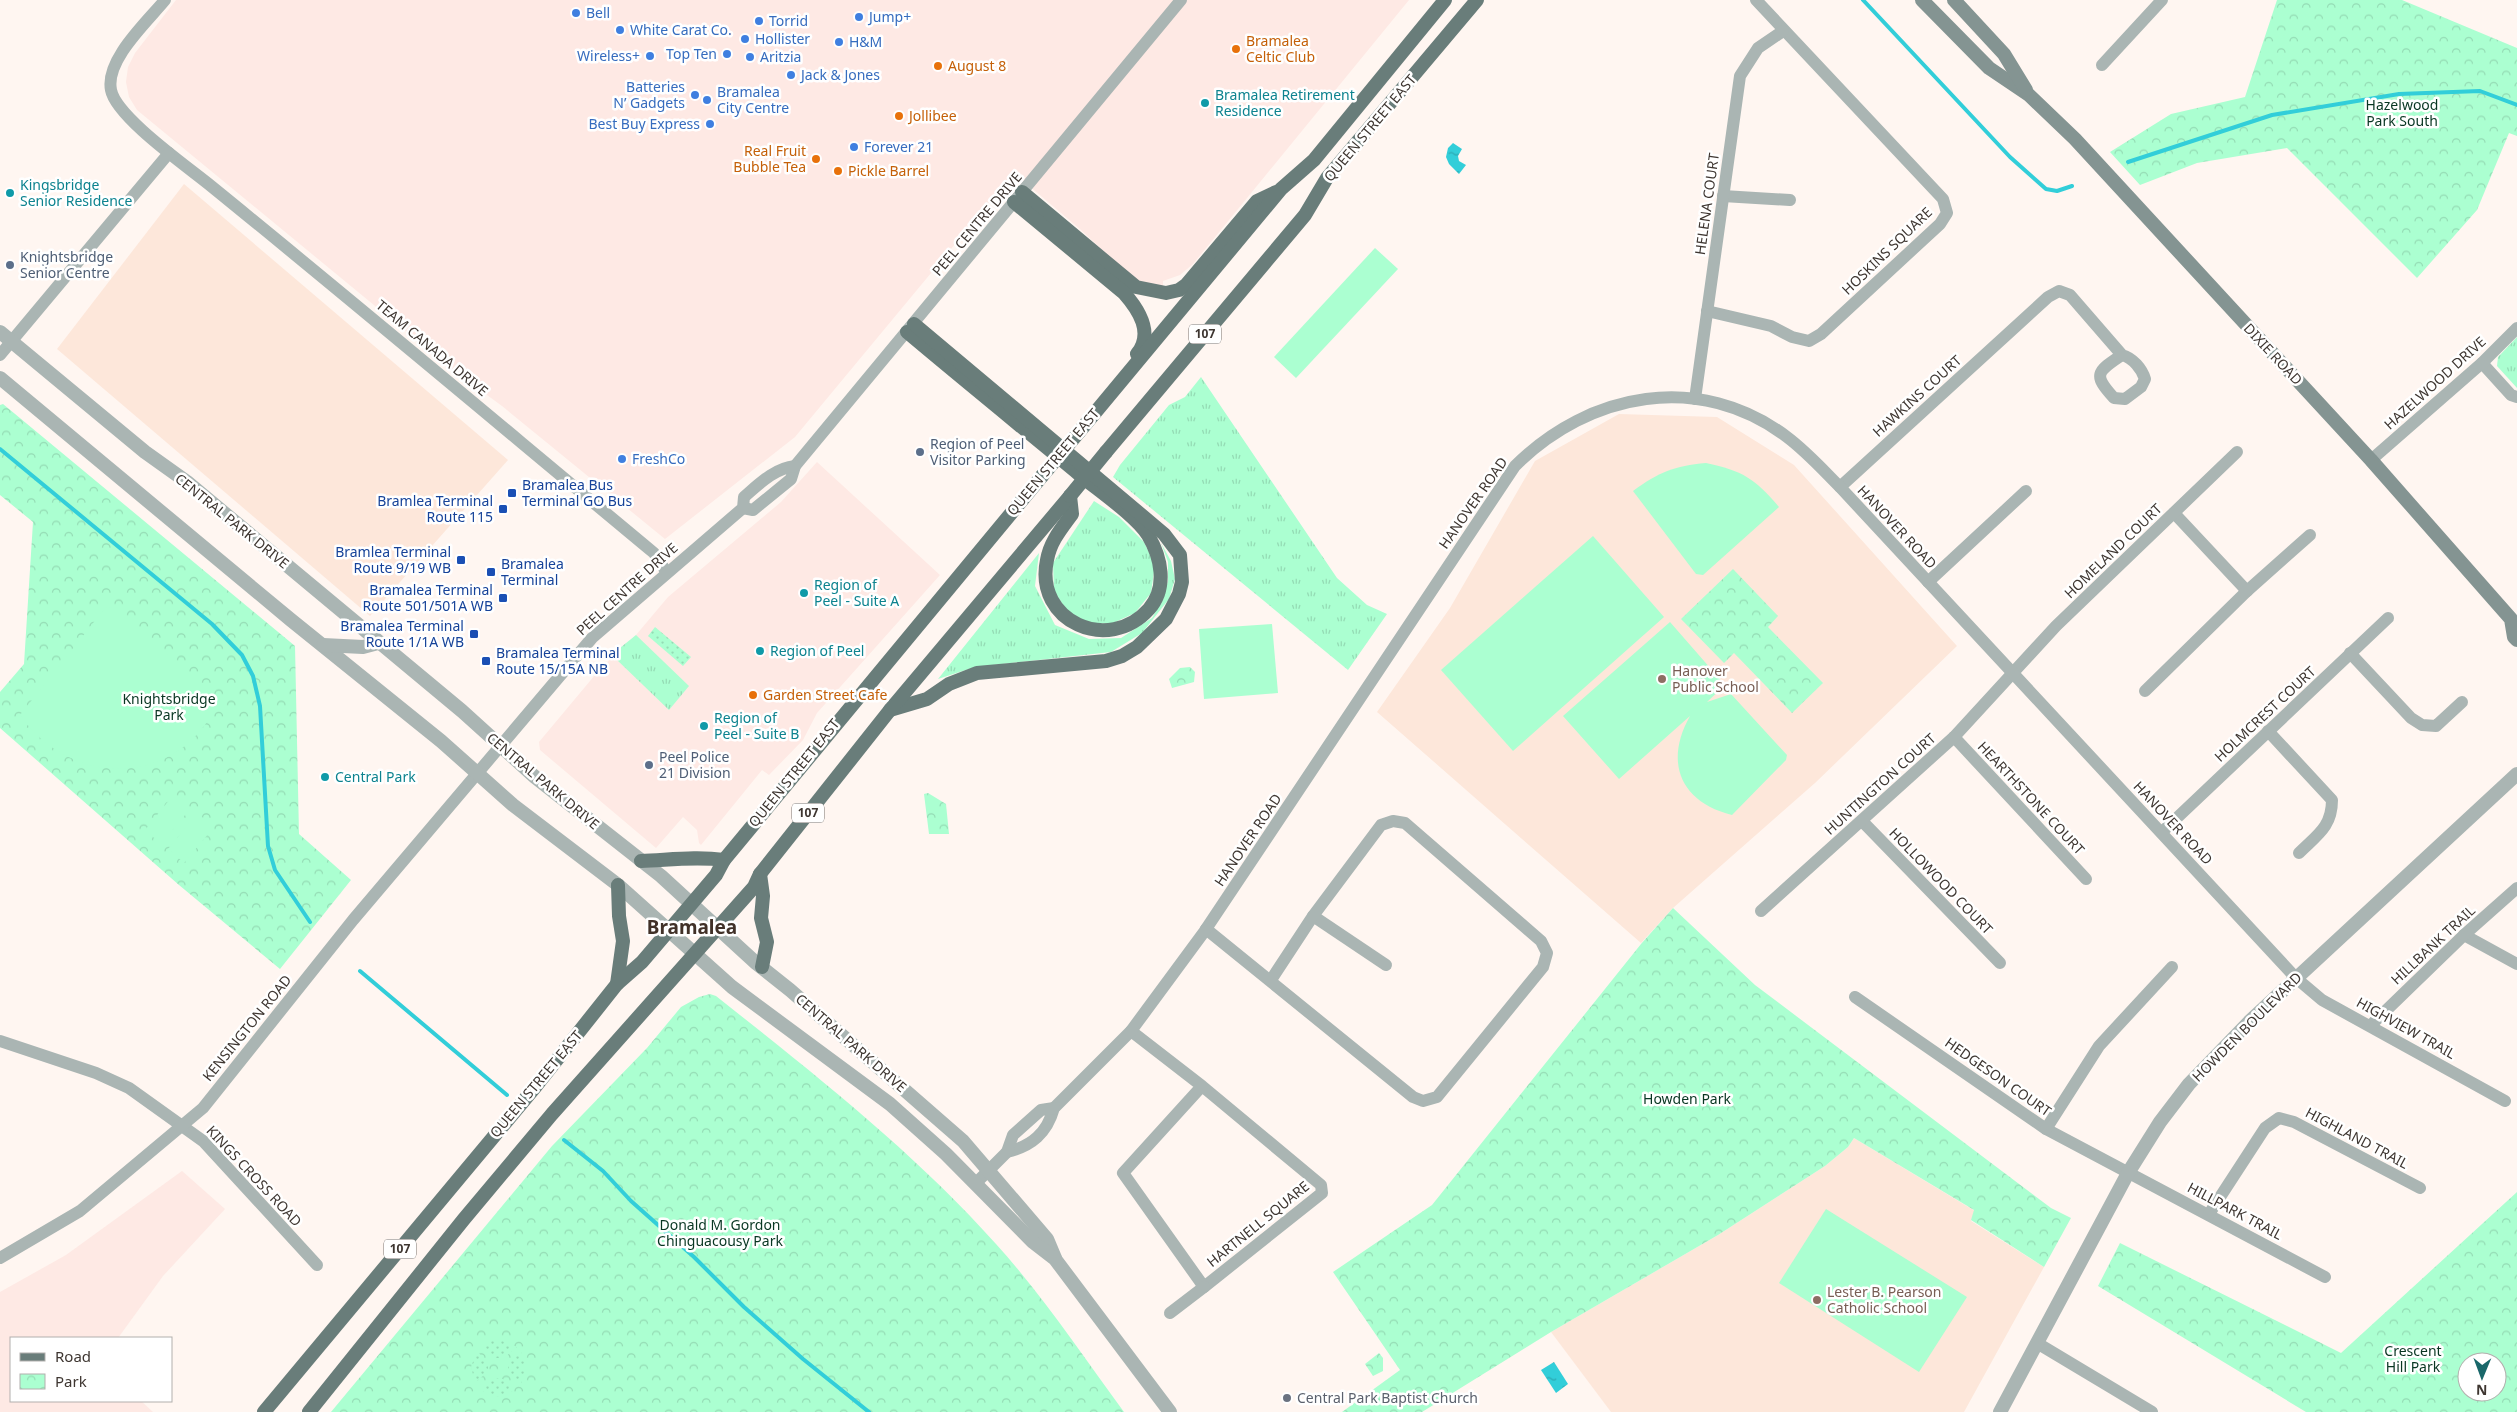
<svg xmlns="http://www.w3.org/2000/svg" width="2517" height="1412" font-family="'Noto Sans',sans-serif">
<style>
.commercial{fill:#fee9e4}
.built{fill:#fde7da}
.grass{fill:url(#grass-tufts)}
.park{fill:url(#park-crowns);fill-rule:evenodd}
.garden{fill:url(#garden-dots)}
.pitch{fill:#abffd1}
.water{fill:url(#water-ripples)}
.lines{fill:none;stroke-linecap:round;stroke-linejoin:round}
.stream{stroke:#32ced9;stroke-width:4}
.minor{stroke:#aab5b3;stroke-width:12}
.tertiary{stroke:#aab5b3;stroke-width:14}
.secondary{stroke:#849492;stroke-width:14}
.primary{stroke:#697d7a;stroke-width:14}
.primary-bridge{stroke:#697d7a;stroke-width:14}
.shop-dot{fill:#3f7fe0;stroke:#fff;stroke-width:2}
.food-dot{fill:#e8710a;stroke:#fff;stroke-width:2}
.culture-dot{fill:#0f9aa8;stroke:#fff;stroke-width:2}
.service-dot{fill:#5c6f8a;stroke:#fff;stroke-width:2}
.transit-dot{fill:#1a4fb4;stroke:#fff;stroke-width:2}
.education-dot{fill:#8d6e63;stroke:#fff;stroke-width:2}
.worship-dot{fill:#6b7280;stroke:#fff;stroke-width:2}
.labels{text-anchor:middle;stroke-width:5;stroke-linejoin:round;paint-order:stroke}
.shield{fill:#fff;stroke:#78726f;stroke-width:1}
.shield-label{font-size:12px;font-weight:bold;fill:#3e3631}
.shop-label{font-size:14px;fill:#366cbe;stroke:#fff;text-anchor:start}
.food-label{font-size:14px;fill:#c56008;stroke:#fff;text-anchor:start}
.culture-label{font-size:14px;fill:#0d838f;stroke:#fff;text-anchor:start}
.park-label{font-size:14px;fill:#083622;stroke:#fff}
.street-label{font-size:14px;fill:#3e3631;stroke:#fff}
.service-label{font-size:14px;fill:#4e5e75;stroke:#fff;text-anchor:start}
.transit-label{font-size:14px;fill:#164399;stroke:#fff;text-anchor:end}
.education-label{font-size:14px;fill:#785e54;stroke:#fff;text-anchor:start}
.worship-label{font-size:14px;fill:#5b616d;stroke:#fff;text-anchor:start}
.district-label{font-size:19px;font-weight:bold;fill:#413128;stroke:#fff}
</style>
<defs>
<pattern id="grass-tufts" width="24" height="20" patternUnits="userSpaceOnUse" patternTransform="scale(1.25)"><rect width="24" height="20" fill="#abffd1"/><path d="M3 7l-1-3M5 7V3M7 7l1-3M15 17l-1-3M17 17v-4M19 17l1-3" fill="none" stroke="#94dbb4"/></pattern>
<pattern id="park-crowns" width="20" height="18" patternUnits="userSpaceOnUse" patternTransform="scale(1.25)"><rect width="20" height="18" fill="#abffd1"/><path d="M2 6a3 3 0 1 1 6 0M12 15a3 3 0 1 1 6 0" fill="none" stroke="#94dbb4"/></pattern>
<pattern id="garden-dots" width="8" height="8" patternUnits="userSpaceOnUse" patternTransform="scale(1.25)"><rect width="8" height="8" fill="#abffd1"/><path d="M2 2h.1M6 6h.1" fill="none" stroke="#94dbb4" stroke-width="1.8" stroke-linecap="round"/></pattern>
<pattern id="water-ripples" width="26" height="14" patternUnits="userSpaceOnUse" patternTransform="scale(1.25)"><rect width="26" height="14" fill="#32ced9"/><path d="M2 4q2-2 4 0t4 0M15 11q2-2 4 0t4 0" fill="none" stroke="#2ca8b1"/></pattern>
</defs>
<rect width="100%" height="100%" fill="#fff6f1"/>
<g class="commercial">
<path d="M176 0H1409L1193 264 1180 275 1163 281V286L1145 284 1129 275 1081 230 1014 173 795 437 665 539 502 406 461 376 386 315 137 110 129 97 126 82 128 67 135 53Z"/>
<path d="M817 462 940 575 817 713 803 740 769 775 762 770 701 845 699 843 697 830 683 817 656 848 540 750 539 742 600 669 636 635 668 597 781 502Z"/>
<path d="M182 1171 225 1209 163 1276 118 1338H11V1401H141L153 1412H0V1292L66 1255Z"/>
</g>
<g class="built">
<path d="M184 184 508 460 370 616 57 349Z"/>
<path d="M1619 414 1717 417 1794 465 1957 646 1815 783 1673 908 1641 943 1377 712 1450 608 1535 461Z"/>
<path d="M1854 1138 1975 1211 1971 1221 2044 1267 1964 1412H1611L1551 1332 1718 1235 1825 1166 1848 1147Z"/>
</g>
<g class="grass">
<path d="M2517 337V388L2497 366 2498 357Z"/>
<path d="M1201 377 1337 578 1367 605 1387 614 1348 670 1113 477 1120 465 1169 405 1185 397Z"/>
<path d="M1094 501 1119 517 1144 542 1155 565 1151 593 1135 613 1113 623 1090 624 1067 611 1054 591 1053 563Z"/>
<path d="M1161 543 1171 561 1175 579 1169 599 1142 633 1111 652 975 667 938 679 1039 553 1035 586 1055 625 1089 639 1121 638 1152 618 1163 599 1168 581V562Z"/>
<path d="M636 635 689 686 669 710 616 659 615 652Z"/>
</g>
<g class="park">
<path d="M2277 0H2402L2517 48V136L2509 133 2477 210 2417 278 2287 148 2197 163 2140 185 2110 152 2171 114 2245 97Z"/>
<path d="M3 404 295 646 299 834 351 880 280 969 179 885 0 728V692L24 664 33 522 0 495V405Z"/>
<path d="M1733 569 1778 616 1768 627 1823 683 1792 713 1734 653 1724 663 1681 619Z"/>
<path d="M1190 667 1195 672 1194 682 1172 688 1169 679 1180 668Z"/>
<path d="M928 793 946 804 949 834H929L924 794Z"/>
<path d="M1673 908 1755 985 2051 1208 2071 1218 2044 1267 1971 1220 1974 1210 1854 1138 1848 1147 1825 1166 1718 1235 1551 1332 1422 1412H1342L1400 1370 1333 1272 1432 1205 1641 944Z"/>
<path d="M710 994 716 996C813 1073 913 1151 996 1244 1043 1296 1083 1356 1124 1412H331L552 1146 647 1048 681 1007 699 997Z"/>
<path d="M2517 1192V1412H2306L2098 1286 2120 1243 2341 1353ZM2467 1362H2497V1392H2467Z"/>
<path d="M1379 1353 1383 1358V1371L1373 1376 1365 1364Z"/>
</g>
<g class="garden">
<path d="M655 627 691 657 683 666 648 636Z"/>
<path d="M500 1340 517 1347 504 1358H494L484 1346 491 1341Z"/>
<path d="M477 1351 488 1363V1372L475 1382 471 1367Z"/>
<path d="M521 1352 526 1369 520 1387 508 1373V1364Z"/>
<path d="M493 1378 503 1379 514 1390C502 1399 491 1398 480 1389Z"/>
</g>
<g class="pitch">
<path d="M1375 248 1398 269 1296 378 1274 357Z"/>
<path d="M1706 463C1743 471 1754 478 1779 507L1703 575 1696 574 1633 491C1659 472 1674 466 1706 463Z"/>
<path d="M1593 536 1664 617 1513 751 1441 670Z"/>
<path d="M117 607 218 702C180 788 71 789 20 715L105 608Z"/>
<path d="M1670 622 1725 685 1707 702 1731 694 1787 755 1786 760 1732 815C1680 802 1664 762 1690 716L1619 779 1563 716Z"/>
<path d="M1272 624 1278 693 1204 699 1199 629Z"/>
<path d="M174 794 191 808 161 844 145 830Z"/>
<path d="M197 813 214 827 184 863 168 849Z"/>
<path d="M1826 1209 1967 1297 1919 1372 1779 1283Z"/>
</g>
<g class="water">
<path d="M1453 143 1462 149 1458 156 1459 161 1466 165 1459 174 1449 164 1446 157 1448 148Z"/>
<path d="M1554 1362 1568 1384 1556 1393 1541 1370Z"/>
</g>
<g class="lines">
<g class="stream">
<path d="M1863 0 2010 157 2046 189 2057 191 2072 186"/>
<path d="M2128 162 2272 115 2399 94 2480 91 2517 105"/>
<path d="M0 449 212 624 242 655 253 676 260 706 268 846 275 870 310 922"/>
<path d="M360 971 507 1095"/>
<path d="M564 1140 603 1171 631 1201 694 1257 744 1307 803 1359 869 1412"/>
</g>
<g class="minor">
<path d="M165 0C147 22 105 60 111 90 116 117 188 167 211 186 360 307 507 431 654 553L667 573"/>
<path d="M2102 65 2162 0"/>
<path d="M1723 196 1790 200"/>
<path d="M1707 311 1771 326 1792 337 1809 341 1821 334 1940 224 1947 213 1943 199 1756 0"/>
<path d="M0 355 169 153"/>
<path d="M2482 363 2511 395 2517 397"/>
<path d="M1695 399 1740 76 1758 48 1783 31"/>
<path d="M2371 460 2482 363 2517 328"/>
<path d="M1840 487 2048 297 2059 291 2070 295 2122 355C2133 358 2142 369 2145 379L2141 387 2125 399 2114 398C2093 375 2096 372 2122 355"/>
<path d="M743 508 753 510 791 479 795 466 1181 0"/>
<path d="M2174 513 2247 591"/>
<path d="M1928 582 2026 491"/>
<path d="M2350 653 2411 718 2422 725 2436 726 2462 702"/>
<path d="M2145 691 2247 591 2310 535"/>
<path d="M2268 731 2332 800C2332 827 2317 835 2299 853"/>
<path d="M1954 737 2086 879"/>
<path d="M1862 821 2000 963"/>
<path d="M2162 832 2388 618"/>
<path d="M1761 911 1954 737 2056 626 2237 452"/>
<path d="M1313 916 1386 965"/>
<path d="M1206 929 1413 1097 1423 1101 1437 1097 1543 967 1547 953 1541 941 1405 823 1393 821 1381 825 1313 916 1271 980"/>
<path d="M2464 935 2517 964"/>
<path d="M1855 997 2046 1129 2325 1277"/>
<path d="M2371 1025 2464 935 2517 888"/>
<path d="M1131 1031 1202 1086 1321 1185 1322 1193 1204 1287 1123 1173 1202 1086"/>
<path d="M0 1041 96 1073 129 1088 203 1141 317 1265"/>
<path d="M2046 1129 2099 1046 2172 967"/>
<path d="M1007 1152C1032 1146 1047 1133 1054 1108L1131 1031 1204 932 1515 466C1589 392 1700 371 1787 437 1807 452 1823 470 1840 487L2296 978 2322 1000 2505 1101"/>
<path d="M976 1183 1007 1152 1013 1135 1041 1110 1054 1108"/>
<path d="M2209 1214 2265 1128 2279 1118 2294 1122 2420 1188"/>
<path d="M0 1258 80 1211 203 1108 353 920 592 638 743 508 744 497C759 484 775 468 795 466"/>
<path d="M1170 1313 1204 1287"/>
<path d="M2037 1343 2152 1412"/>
</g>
<g class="tertiary">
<path d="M0 332 145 452 187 482 462 711 535 777 661 876 756 963 790 990 963 1141 1047 1239 1055 1258"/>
<path d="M0 378 291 620 441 741 513 805 618 885 732 987 890 1104 946 1154 1033 1242 1055 1259 1170 1412"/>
<path d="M323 645 363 647 378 643"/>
<path d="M2000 1412 2128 1173 2160 1122 2189 1084 2249 1022 2517 774"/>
</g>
<g class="secondary">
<path d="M1922 0 1989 68 2029 95 2075 139 2371 460 2511 619 2514 637 2517 640"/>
<path d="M1954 0 2004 54 2026 90"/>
</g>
<g class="primary">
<path d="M1022 192 1136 287 1166 293 1179 290 1186 285 1257 201 1276 192"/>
<path d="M1014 202 1124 293C1139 310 1154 333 1137 354"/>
<path d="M907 332C964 380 1022 427 1080 475 1098 490 1136 516 1148 535 1161 557 1168 587 1149 609 1109 654 1034 622 1047 560 1050 542 1061 529 1072 514L1070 496"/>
<path d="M1079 432 1281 189 1314 160 1445 0"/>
<path d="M1106 452 1305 215 1327 178 1477 0"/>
<path d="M890 710 927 699 949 684 977 673 1106 661 1122 656 1137 647 1166 619 1179 594 1182 582 1180 555 1164 534 914 324"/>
<path d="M641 861C669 860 696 856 724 860"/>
<path d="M760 874 763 896 761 918 767 942 762 967"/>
<path d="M617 984 623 941 619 916 618 885"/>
<path d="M264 1412 536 1086 617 984 642 962 716 875 724 860 1042 476"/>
<path d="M309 1412 464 1219 552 1114 754 887 760 874 890 710 1070 496"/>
</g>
<g class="primary-bridge">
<path d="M1042 476 1079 432"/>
<path d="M1070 496 1106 452"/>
</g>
</g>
<g class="shop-dot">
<circle cx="576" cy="13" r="5"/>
<circle cx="859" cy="17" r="5"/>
<circle cx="759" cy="21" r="5"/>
<circle cx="620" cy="30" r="5"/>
<circle cx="745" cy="39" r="5"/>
<circle cx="839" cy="42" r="5"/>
<circle cx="727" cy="54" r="5"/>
<circle cx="650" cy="56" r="5"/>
<circle cx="750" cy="57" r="5"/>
<circle cx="791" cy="75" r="5"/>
<circle cx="695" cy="95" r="5"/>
<circle cx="707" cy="100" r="5"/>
<circle cx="710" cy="124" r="5"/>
<circle cx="854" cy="147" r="5"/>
<circle cx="622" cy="459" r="5"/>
</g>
<g class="food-dot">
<circle cx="1236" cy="49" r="5"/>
<circle cx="938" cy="66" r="5"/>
<circle cx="899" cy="116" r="5"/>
<circle cx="816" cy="159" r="5"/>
<circle cx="838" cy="171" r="5"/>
<circle cx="753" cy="695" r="5"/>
</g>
<g class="culture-dot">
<circle cx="1205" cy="103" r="5"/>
<circle cx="10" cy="193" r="5"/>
<circle cx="804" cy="593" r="5"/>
<circle cx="760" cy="651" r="5"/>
<circle cx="704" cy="726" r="5"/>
<circle cx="325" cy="777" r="5"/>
</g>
<g class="service-dot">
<circle cx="10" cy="265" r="5"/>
<circle cx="920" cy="452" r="5"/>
<circle cx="649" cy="765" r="5"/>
</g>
<g class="transit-dot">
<rect x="507" y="488" width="10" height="10" rx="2.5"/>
<rect x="498" y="504" width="10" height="10" rx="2.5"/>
<rect x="456" y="555" width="10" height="10" rx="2.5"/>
<rect x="486" y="567" width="10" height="10" rx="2.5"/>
<rect x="498" y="593" width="10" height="10" rx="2.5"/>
<rect x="469" y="629" width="10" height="10" rx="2.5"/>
<rect x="481" y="656" width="10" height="10" rx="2.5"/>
</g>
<g class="education-dot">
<circle cx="1662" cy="679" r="5"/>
<circle cx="1817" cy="1300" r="5"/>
</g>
<circle class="worship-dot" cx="1287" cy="1398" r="5"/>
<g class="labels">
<g class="shield">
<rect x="1189" y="324.5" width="32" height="19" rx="4"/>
<rect x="792" y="803.5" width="32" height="19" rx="4"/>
<rect x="384" y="1239.5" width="32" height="19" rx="4"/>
</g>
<g class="shield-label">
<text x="1205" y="338">107</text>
<text x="808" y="817">107</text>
<text x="400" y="1253">107</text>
</g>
<g class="shop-label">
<text x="586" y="18">Bell</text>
<text x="869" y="22">Jump+</text>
<text x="769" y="26">Torrid</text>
<text x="630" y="35">White Carat Co.</text>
<text x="755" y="44">Hollister</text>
<text x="849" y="47">H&amp;M</text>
<text x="717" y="59" text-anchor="end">Top Ten</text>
<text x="640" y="61" text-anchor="end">Wireless+</text>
<text x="760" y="62">Aritzia</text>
<text x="801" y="80">Jack &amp; Jones</text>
<text x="685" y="92" text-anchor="end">Batteries<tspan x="685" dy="16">N’ Gadgets</tspan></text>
<text x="717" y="97">Bramalea<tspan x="717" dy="16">City Centre</tspan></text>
<text x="700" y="129" text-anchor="end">Best Buy Express</text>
<text x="864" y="152">Forever 21</text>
<text x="632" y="464">FreshCo</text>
</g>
<g class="food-label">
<text x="1246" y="46">Bramalea<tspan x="1246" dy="16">Celtic Club</tspan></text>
<text x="948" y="71">August 8</text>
<text x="909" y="121">Jollibee</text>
<text x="806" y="156" text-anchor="end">Real Fruit<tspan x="806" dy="16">Bubble Tea</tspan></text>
<text x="848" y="176">Pickle Barrel</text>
<text x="763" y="700">Garden Street Cafe</text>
</g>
<g class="culture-label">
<text x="1215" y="100">Bramalea Retirement<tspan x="1215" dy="16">Residence</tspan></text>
<text x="20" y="190">Kingsbridge<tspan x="20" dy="16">Senior Residence</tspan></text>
<text x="814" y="590">Region of<tspan x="814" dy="16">Peel - Suite A</tspan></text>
<text x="770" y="656">Region of Peel</text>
<text x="714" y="723">Region of<tspan x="714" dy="16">Peel - Suite B</tspan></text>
<text x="335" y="782">Central Park</text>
</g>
<g class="park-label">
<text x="2402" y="110">Hazelwood<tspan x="2402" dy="16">Park South</tspan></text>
<text x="169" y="704">Knightsbridge<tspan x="169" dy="16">Park</tspan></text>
<text x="1687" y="1104">Howden Park</text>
<text x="720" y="1230">Donald M. Gordon<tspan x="720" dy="16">Chinguacousy Park</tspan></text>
<text x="2413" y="1356">Crescent<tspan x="2413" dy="16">Hill Park</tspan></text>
</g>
<g class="street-label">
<text transform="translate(1370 128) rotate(-50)" y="5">QUEEN STREET EAST</text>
<text transform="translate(1707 204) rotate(-82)" y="5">HELENA COURT</text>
<text transform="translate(977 224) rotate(-50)" y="5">PEEL CENTRE DRIVE</text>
<text transform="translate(1887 251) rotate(-44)" y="5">HOSKINS SQUARE</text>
<text transform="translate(432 348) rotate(40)" y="5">TEAM CANADA DRIVE</text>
<text transform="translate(2273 354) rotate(47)" y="5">DIXIE ROAD</text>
<text transform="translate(2435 383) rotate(-42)" y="5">HAZELWOOD DRIVE</text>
<text transform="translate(1917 396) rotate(-42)" y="5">HAWKINS COURT</text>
<text transform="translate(1053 462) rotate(-50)" y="5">QUEEN STREET EAST</text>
<text transform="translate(1473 503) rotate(-55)" y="5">HANOVER ROAD</text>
<text transform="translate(232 521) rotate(39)" y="5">CENTRAL PARK DRIVE</text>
<text transform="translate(1897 527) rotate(47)" y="5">HANOVER ROAD</text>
<text transform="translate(2113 551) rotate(-44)" y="5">HOMELAND COURT</text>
<text transform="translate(627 589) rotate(-42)" y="5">PEEL CENTRE DRIVE</text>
<text transform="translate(2265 714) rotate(-43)" y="5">HOLMCREST COURT</text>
<text transform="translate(794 773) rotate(-51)" y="5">QUEEN STREET EAST</text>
<text transform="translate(543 781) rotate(40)" y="5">CENTRAL PARK DRIVE</text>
<text transform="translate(1880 784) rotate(-42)" y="5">HUNTINGTON COURT</text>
<text transform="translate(2031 798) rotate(47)" y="5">HEARTHSTONE COURT</text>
<text transform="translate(2173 823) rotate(47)" y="5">HANOVER ROAD</text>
<text transform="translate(1248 840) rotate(-56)" y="5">HANOVER ROAD</text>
<text transform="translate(1941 881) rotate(46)" y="5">HOLLOWOOD COURT</text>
<text transform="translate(2433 945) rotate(-43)" y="5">HILLBANK TRAIL</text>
<text transform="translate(2247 1027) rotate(-45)" y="5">HOWDEN BOULEVARD</text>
<text transform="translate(247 1028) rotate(-51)" y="5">KENSINGTON ROAD</text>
<text transform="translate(2406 1028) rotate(29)" y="5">HIGHVIEW TRAIL</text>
<text transform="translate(851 1043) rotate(41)" y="5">CENTRAL PARK DRIVE</text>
<text transform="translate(1998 1077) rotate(35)" y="5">HEDGESON COURT</text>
<text transform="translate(536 1084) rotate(-50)" y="5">QUEEN STREET EAST</text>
<text transform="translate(2357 1138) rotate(28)" y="5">HIGHLAND TRAIL</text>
<text transform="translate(254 1176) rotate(47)" y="5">KINGS CROSS ROAD</text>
<text transform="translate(2235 1211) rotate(28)" y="5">HILLPARK TRAIL</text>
<text transform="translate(1258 1224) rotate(-39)" y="5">HARTNELL SQUARE</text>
</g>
<g class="service-label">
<text x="20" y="262">Knightsbridge<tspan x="20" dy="16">Senior Centre</tspan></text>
<text x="930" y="449">Region of Peel<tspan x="930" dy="16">Visitor Parking</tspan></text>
<text x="659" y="762">Peel Police<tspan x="659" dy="16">21 Division</tspan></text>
</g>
<g class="transit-label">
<text x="522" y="490" text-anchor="start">Bramalea Bus<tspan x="522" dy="16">Terminal GO Bus</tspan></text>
<text x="493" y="506">Bramlea Terminal<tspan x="493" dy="16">Route 115</tspan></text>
<text x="451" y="557">Bramlea Terminal<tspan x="451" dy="16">Route 9/19 WB</tspan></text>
<text x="501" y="569" text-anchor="start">Bramalea<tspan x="501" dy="16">Terminal</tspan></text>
<text x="493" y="595">Bramalea Terminal<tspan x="493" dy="16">Route 501/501A WB</tspan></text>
<text x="464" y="631">Bramalea Terminal<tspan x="464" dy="16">Route 1/1A WB</tspan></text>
<text x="496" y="658" text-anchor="start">Bramalea Terminal<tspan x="496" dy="16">Route 15/15A NB</tspan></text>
</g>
<g class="education-label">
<text x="1672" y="676">Hanover<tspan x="1672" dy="16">Public School</tspan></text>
<text x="1827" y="1297">Lester B. Pearson<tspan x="1827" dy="16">Catholic School</tspan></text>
</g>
<g class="worship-label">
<text x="1297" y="1403">Central Park Baptist Church</text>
</g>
<g class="district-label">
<text x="692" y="934">Bramalea</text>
</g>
</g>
<rect x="10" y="1337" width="162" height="65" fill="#ffffff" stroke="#b2afad"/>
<rect x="20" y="1353" width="25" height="8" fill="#697d7a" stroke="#b2afad"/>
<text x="55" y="1362" font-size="15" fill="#3e3631">Road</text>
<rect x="20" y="1374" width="25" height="15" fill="url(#park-crowns)" stroke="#b2afad"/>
<text x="55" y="1387" font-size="15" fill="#3e3631">Park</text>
<g transform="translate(2482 1377) rotate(181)"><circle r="24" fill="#ffffff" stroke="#b2afad"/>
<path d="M0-4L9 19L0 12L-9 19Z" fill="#19676a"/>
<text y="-8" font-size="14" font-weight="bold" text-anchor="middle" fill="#3e3631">N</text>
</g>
</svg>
